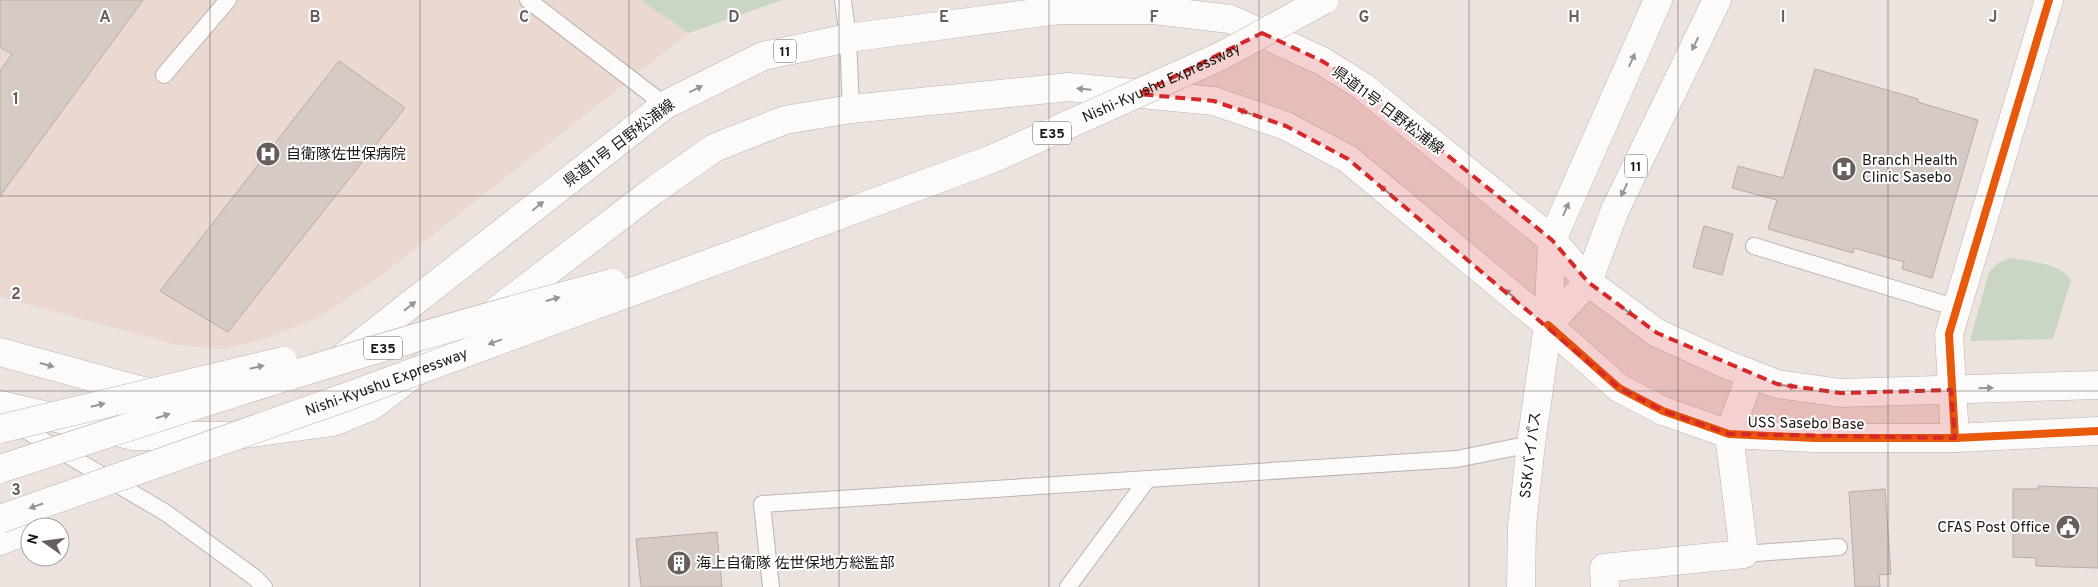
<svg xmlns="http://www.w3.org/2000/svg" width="2098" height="587" font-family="Overpass,'Noto Sans JP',sans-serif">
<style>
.built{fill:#ebd8d1}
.green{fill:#cad6c4}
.building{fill:#d6cac4;stroke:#b4adaa}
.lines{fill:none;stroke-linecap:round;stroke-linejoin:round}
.service-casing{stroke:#bbb4b0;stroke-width:18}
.minor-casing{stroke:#bbb4b0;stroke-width:29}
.tertiary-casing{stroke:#bbb4b0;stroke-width:29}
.primary-casing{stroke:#bbb4b0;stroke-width:29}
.motorway-casing{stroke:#bbb4b0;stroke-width:29}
.service{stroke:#fcfbfa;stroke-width:16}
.minor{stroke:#fcfbfa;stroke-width:28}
.tertiary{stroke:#fcfbfa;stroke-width:28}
.primary{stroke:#fcfbfa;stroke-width:28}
.motorway{stroke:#fcfbfa;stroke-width:28}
.motorway-bridge-casing{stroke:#bbb4b0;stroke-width:29;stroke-linecap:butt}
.motorway-bridge{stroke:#fcfbfa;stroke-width:28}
.cycleway-casing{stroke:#fff;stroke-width:11}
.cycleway{stroke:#e8590c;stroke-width:8}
.oneway{fill:#989593}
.marked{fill:#d62828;fill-opacity:0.2;stroke:#d62828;stroke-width:4;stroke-dasharray:10 6;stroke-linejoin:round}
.grid{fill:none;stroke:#665f5c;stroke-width:1;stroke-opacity:0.55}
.labels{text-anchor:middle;stroke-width:4;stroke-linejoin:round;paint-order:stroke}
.shield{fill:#fff;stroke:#625d5b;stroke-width:1}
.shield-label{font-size:14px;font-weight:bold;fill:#1e1815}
.street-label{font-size:15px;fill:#1e1815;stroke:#fff}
.poi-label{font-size:15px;fill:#1e1815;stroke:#fff;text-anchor:start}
.grid-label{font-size:16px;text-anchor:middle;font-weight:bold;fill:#665f5c;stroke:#fff;stroke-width:4;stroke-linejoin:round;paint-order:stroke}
</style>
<rect width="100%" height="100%" fill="#ece3df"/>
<path class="built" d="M0 0H640L689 33 382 275 322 316 270 337 224 349 177 345 0 297Z"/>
<g class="green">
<path d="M640 0H782L689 33Z"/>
<path d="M2010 258C2029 261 2060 263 2071 280L2053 339 1970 341 1989 272 1998 263Z"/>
</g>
<g class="building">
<path d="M0 0H143L0 196V71L12 54 0 47Z"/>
<path d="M339 61 405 108 228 332 160 291Z"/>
<path d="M1815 69 1918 99V102L1978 120 1932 278 1902 269 1904 262 1854 248 1853 253 1768 229 1777 200 1732 188 1738 166 1783 178Z"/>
<path d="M1704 226 1733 234 1722 275 1693 267Z"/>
<path d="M2038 486 2098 488V568L2036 566V558L2013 557V489H2038Z"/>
<path d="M1885 489 1891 574 1879 575 1880 587H1855L1849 492Z"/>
<path d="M717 532 722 587H641L636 539Z"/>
</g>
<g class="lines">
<defs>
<g id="service">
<path d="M528 0 665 105"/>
<path d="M843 0 848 38 851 109"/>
<path d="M164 75 228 0"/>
<path d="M1754 246 1957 308"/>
<path d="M15 424 166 513 254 577 264 587"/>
<path d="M1744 554 1839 547"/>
<path d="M771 587 762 504 1457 459 1531 444"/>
<path d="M1068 587 1147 480"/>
</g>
<g id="minor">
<path d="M1588 282 1657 333 1723 363 1777 384 1841 393 2098 385"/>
<path d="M1548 325 1619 388 1663 411 1729 434 1814 438H1955L2098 431"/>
<path d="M1955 438 1949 334 2049 0"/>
<path d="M1605 587 1604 568 1744 554 1729 434 1751 374"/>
</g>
<path id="tertiary" d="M1521 587 1522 526 1531 444 1548 325"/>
<g id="primary">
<path d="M1548 325 1588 282 1615 210 1717 0"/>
<path d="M1548 325 1552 240 1658 0"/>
<path d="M0 352 143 391 158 392"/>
<path d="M341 359 665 105 763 56 848 38 1058 10H1154L1230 19 1322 61 1362 86 1552 240 1588 282"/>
<path d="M0 405 134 436H230L333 422 372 406 653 191 714 148 785 120 851 109 1069 87 1214 101 1286 126 1348 159 1548 325"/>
</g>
<path id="motorway" d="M0 541 30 529"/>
</defs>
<use href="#service" class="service-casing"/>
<use href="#minor" class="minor-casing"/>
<use href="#tertiary" class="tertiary-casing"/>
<use href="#primary" class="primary-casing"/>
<use href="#motorway" class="motorway-casing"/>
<use href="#service" class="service"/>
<use href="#minor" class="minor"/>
<use href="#tertiary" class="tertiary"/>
<use href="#primary" class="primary"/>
<use href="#motorway" class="motorway"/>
<defs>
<g id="motorway-bridge">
<path d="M0 429 283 361"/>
<path d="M0 469C203 402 406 337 612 283"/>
<path id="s1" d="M0 519 346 397 992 159 1221 56 1324 0"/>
</g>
</defs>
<use href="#motorway-bridge" class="motorway-bridge-casing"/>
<use href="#motorway-bridge" class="motorway-bridge"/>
<defs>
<g id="cycleway">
<path d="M1548 325 1619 388 1663 411 1729 434 1814 438H1955L2098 431"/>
<path d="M1955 438 1949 334 2049 0"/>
</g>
</defs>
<use href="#cycleway" class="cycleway-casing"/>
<use href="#cycleway" class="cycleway"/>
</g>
<defs><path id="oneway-solid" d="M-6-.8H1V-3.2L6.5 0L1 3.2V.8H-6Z" transform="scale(1.25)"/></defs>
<g class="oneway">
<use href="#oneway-solid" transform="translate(1695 44) rotate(116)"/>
<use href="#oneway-solid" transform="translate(1632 60) rotate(-66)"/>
<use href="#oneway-solid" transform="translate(696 89) rotate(-27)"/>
<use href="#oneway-solid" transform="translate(1084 89) rotate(-175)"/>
<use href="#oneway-solid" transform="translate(1245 112) rotate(-161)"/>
<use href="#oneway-solid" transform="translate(1385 190) rotate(-140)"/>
<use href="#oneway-solid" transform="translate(1624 190) rotate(116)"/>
<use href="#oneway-solid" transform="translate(538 206) rotate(-39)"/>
<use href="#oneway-solid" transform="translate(1566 209) rotate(-66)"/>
<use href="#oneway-solid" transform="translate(1510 294) rotate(-140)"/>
<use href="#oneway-solid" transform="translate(553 299) rotate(-15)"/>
<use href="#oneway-solid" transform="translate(410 306) rotate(-38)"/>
<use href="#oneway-solid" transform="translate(1627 311) rotate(37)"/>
<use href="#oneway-solid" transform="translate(495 342) rotate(160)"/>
<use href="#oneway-solid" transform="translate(47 365) rotate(15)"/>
<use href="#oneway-solid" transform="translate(257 367) rotate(-13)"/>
<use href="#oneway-solid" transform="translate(1789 386) rotate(8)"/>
<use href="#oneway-solid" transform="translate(1986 388) rotate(-2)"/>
<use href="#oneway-solid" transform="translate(98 405) rotate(-13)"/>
<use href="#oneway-solid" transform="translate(163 416) rotate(-18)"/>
<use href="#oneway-solid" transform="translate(36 506) rotate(161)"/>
</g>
<path class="marked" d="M1262 33 1322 61 1362 86 1552 240 1588 282 1657 333 1777 384 1841 393 1951 390 1955 438 1729 434 1663 411 1619 388 1348 159 1286 126 1214 101 1139 94Z"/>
<path class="grid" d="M210 0V587M420 0V587M629 0V587M839 0V587M1049 0V587M1259 0V587M1469 0V587M1678 0V587M1888 0V587M0 196H2098M0 391H2098"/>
<defs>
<symbol id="hospital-disc" viewBox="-11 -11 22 22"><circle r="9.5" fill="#665f5c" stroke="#fff"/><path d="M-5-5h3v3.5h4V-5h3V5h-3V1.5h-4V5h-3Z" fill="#fff"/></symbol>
<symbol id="civic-disc" viewBox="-11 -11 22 22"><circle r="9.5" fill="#665f5c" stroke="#fff"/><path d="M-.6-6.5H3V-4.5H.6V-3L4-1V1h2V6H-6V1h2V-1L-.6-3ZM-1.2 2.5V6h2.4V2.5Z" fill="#fff"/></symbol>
<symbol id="building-disc" viewBox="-11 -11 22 22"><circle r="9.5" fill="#665f5c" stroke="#fff"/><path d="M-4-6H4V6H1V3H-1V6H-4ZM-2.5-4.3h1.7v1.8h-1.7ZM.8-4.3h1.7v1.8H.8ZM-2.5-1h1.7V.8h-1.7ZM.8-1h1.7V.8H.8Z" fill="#fff"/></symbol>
</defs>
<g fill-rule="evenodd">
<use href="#hospital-disc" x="254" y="140" width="28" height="28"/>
<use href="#hospital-disc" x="1830" y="155" width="28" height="28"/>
<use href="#civic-disc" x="2054" y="513" width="28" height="28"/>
<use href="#building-disc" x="665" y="549" width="28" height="28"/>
</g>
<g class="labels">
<g class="shield">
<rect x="774" y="39.5" width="22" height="23" rx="4"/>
<rect x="1033" y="121.5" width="38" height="23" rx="4"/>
<rect x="1625" y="154.5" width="22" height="23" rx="4"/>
<rect x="364" y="336.5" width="38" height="23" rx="4"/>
</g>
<g class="shield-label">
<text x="785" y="56">11</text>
<text x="1052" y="138">E35</text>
<text x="1636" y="171">11</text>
<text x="383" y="353">E35</text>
</g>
<g class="street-label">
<text dy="5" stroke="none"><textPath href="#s1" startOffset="1241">Nishi-Kyushu Expressway</textPath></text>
<text transform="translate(1388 110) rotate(37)" y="5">県道11号 日野松浦線</text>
<text transform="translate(619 143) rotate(-37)" y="5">県道11号 日野松浦線</text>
<text dy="5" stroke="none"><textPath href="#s1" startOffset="410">Nishi-Kyushu Expressway</textPath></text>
<text transform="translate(1806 423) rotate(1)" y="5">USS Sasebo Base</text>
<text transform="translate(1530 455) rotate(-83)" y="5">SSKバイパス</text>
</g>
<g class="poi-label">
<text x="286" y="159">自衛隊佐世保病院</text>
<text x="1862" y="165">Branch Health<tspan x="1862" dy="17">Clinic Sasebo</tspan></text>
<text x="2050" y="532" text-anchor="end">CFAS Post Office</text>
<text x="696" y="568">海上自衛隊 佐世保地方総監部</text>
</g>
</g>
<g class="grid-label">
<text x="105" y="22">A</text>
<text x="315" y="22">B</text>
<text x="524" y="22">C</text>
<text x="734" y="22">D</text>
<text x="944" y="22">E</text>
<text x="1154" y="22">F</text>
<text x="1364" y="22">G</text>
<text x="1574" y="22">H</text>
<text x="1783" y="22">I</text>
<text x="1993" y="22">J</text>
<text x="16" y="104">1</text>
<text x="16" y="299">2</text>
<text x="16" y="495">3</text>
</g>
<g transform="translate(45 542) rotate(284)"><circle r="24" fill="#ffffff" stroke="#a5a3a1"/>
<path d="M0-4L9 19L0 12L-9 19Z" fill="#665f5c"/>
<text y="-8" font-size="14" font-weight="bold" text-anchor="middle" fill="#1e1815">N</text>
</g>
</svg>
